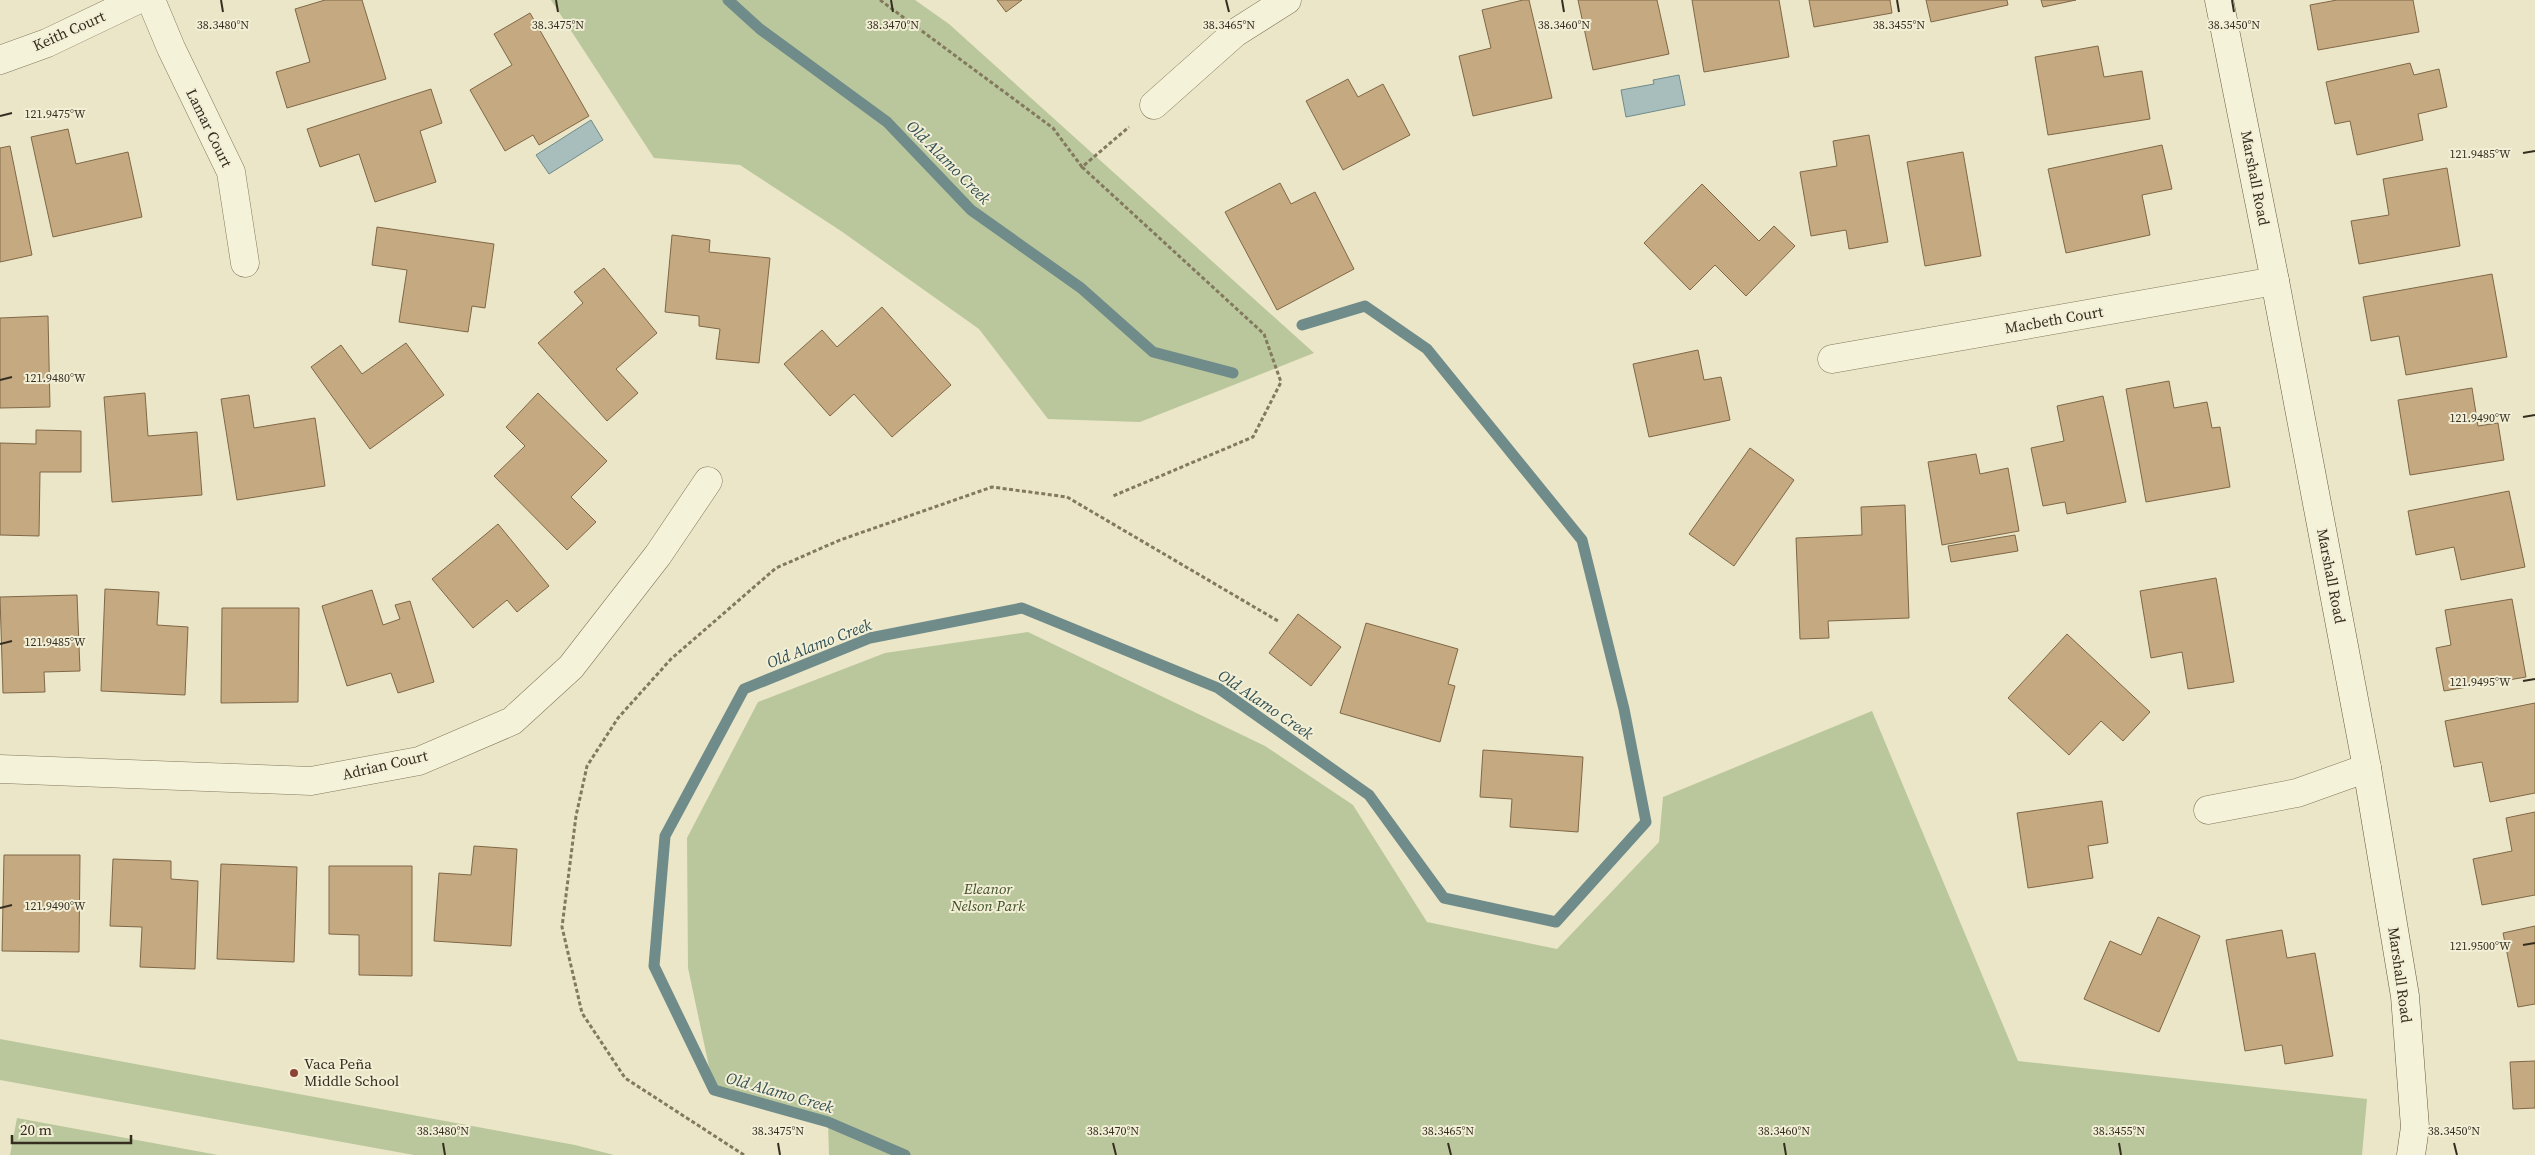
<svg xmlns="http://www.w3.org/2000/svg" width="2535" height="1155" font-family="'Source Serif 4',serif">
<style>
.green{fill:#bac79c}
.water{fill:#a8bebc;stroke:#6f8b8a}
.lines{fill:none;stroke-linecap:round;stroke-linejoin:round}
.stream{stroke:#6f8b8a;stroke-width:11}
.building{fill:#c4a981;stroke:#806847}
.street-casing{stroke:#83795e;stroke-width:29}
.secondary-casing{stroke:#655a41;stroke-width:29}
.path{stroke:#83795e;stroke-width:3;stroke-dasharray:4 2.5;stroke-linecap:butt}
.street{stroke:#f5f2da;stroke-width:28}
.secondary{stroke:#f5f2da;stroke-width:28}
.ticks{fill:none;stroke:#352e20;stroke-width:2}
.poi-dot{fill:#8c4435;stroke:#f2efd6;stroke-width:2}
.labels{text-anchor:middle;stroke-width:4;stroke-linejoin:round;paint-order:stroke}
.street-label{font-size:15px;fill:#352e20;stroke:#f2efd6}
.park-label{font-size:15px;font-style:italic;fill:#3f5029;stroke:#f2efd6}
.poi-label{font-size:15px;fill:#352e20;stroke:#f2efd6;text-anchor:start}
.water-label{font-size:16px;font-style:italic;fill:#314f53;stroke:#f2efd6}
.ticks-label{font-size:12px;text-anchor:middle;fill:#352e20;stroke:#f2efd6;stroke-width:4;stroke-linejoin:round;paint-order:stroke}
</style>
<rect width="100%" height="100%" fill="#eae6c7"/>
<g class="green">
<path d="M551 0H915L949 24 1314 353 1140 422 1048 419 979 329 841 231 740 165 654 158Z"/>
<path d="M1028 632 1265 746 1353 805 1427 922 1557 949 1659 842 1663 797 1872 711 2018 1061 2367 1099 2362 1155H829L828 1122 714 1090 688 968 687 838 758 702 885 653Z"/>
<path d="M0 1039 575 1145 614 1155H414L0 1080Z"/>
<path d="M17 1118 218 1155H10Z"/>
</g>
<g class="water">
<path d="M1679 75 1685 105 1626 117 1621 90 1654 84 1653 80Z"/>
<path d="M591 120 603 140 549 174 536 155Z"/>
</g>
<g class="lines">
<g class="stream">
<path d="M728 0 760 29 887 122 971 210 1081 288 1153 352 1233 373"/>
<path d="M905 1155 828 1122 714 1090 654 966 665 836 744 689 870 638 1022 608 1218 688 1369 795 1444 898 1556 922 1646 822 1624 709 1582 540 1427 349 1365 306 1302 325"/>
</g>
</g>
<g class="building">
<path d="M325 0H362L386 79 287 108 276 72 310 62 295 9Z"/>
<path d="M997 0H1022L1006 12Z"/>
<path d="M1523 0H1529L1552 98 1473 116 1459 56 1491 48 1482 10Z"/>
<path d="M1578 0H1657L1669 54 1593 70Z"/>
<path d="M1692 0H1779L1789 57 1704 72Z"/>
<path d="M1809 0H1890L1892 13 1814 27Z"/>
<path d="M1926 0H2007L2008 5 1931 22Z"/>
<path d="M2041 0H2076L2043 7Z"/>
<path d="M2337 0H2413L2419 32 2318 50 2310 5Z"/>
<path d="M530 13 589 116 539 145 533 135 505 151 470 90 512 65 494 34Z"/>
<path d="M2098 46 2104 77 2142 71 2150 119 2048 135 2035 57Z"/>
<path d="M2410 63 2414 75 2439 69 2447 107 2418 114 2423 140 2357 155 2350 121 2335 124 2326 82Z"/>
<path d="M1348 79 1358 97 1383 84 1410 135 1343 170 1306 101Z"/>
<path d="M431 89 442 123 420 131 436 182 375 202 359 154 320 167 307 129Z"/>
<path d="M68 129 76 164 128 152 142 217 53 237 31 137Z"/>
<path d="M1869 135 1888 242 1849 249 1846 230 1811 236 1800 172 1837 166 1833 141Z"/>
<path d="M2162 145 2172 189 2142 195 2150 235 2066 253 2048 169Z"/>
<path d="M10 146 32 255 0 262V148Z"/>
<path d="M1963 152 1981 256 1925 266 1907 162Z"/>
<path d="M2447 168 2460 246 2359 264 2351 221 2389 215 2383 179Z"/>
<path d="M1280 183 1291 204 1315 192 1354 269 1277 310 1225 212Z"/>
<path d="M1702 184 1759 241 1774 226 1795 246 1746 296 1715 265 1690 290 1644 243Z"/>
<path d="M377 227 494 244 485 308 472 306 468 332 399 322 407 270 372 265Z"/>
<path d="M672 235 710 240 709 252 770 258 759 363 716 359 720 329 699 326V316L665 312Z"/>
<path d="M604 268 657 333 616 369 638 393 607 421 538 343 583 303 574 292Z"/>
<path d="M2492 274 2507 357 2406 375 2399 336 2371 341 2363 297Z"/>
<path d="M882 307 951 385 892 437 854 394 830 416 784 364 822 330 837 347Z"/>
<path d="M48 316 50 407 0 408V318Z"/>
<path d="M406 343 444 395 370 449 311 367 341 345 362 374Z"/>
<path d="M1698 350 1704 380 1721 377 1730 420 1649 437 1633 364Z"/>
<path d="M2169 381 2174 408 2207 402 2212 428 2220 427 2230 487 2146 502 2126 389Z"/>
<path d="M2472 388 2478 426 2498 423 2504 460 2410 475 2398 400Z"/>
<path d="M145 393 148 436 197 432 202 495 112 502 104 397Z"/>
<path d="M538 393 607 461 571 497 596 522 567 550 494 476 525 446 506 427Z"/>
<path d="M249 395 254 428 315 418 325 486 237 500 221 399Z"/>
<path d="M2103 396 2126 502 2067 514 2065 502 2043 506 2031 448 2064 441 2057 406Z"/>
<path d="M36 430 81 431V472H40L39 536 0 535V443L36 444Z"/>
<path d="M1750 448 1794 480 1734 566 1689 534Z"/>
<path d="M1976 454 1980 474 2008 468 2019 531 1942 545 1928 462Z"/>
<path d="M2509 491 2525 567 2461 580 2454 547 2416 555 2408 511Z"/>
<path d="M1905 505 1909 618 1828 621 1829 638 1800 639 1796 538 1862 535 1861 507Z"/>
<path d="M498 524 549 586 517 612 507 600 473 628 432 579Z"/>
<path d="M2015 535 2018 551 1951 562 1948 546Z"/>
<path d="M2216 578 2234 682 2188 689 2182 652 2151 658 2140 591Z"/>
<path d="M105 589 159 592 157 625 188 627 185 695 101 691Z"/>
<path d="M372 590 383 625 400 619 395 605 410 601 434 682 398 693 391 673 347 686 322 606Z"/>
<path d="M77 595 80 671 44 672 45 692 3 693 0 597Z"/>
<path d="M2512 599 2526 677 2444 691 2436 648 2451 645 2445 610Z"/>
<path d="M222 608H299L298 702 221 703Z"/>
<path d="M1298 614 1341 647 1311 686 1269 653Z"/>
<path d="M1366 623 1458 649 1448 684 1455 686 1440 742 1340 713Z"/>
<path d="M2067 634 2150 712 2123 741 2101 721 2069 755 2008 698Z"/>
<path d="M2535 703V793L2490 802 2482 762 2454 767 2445 721Z"/>
<path d="M1483 750 1583 757 1578 832 1510 827 1512 799 1480 797Z"/>
<path d="M2102 801 2108 843 2088 846 2093 878 2028 888 2017 813Z"/>
<path d="M2535 812V895L2482 905 2473 859 2512 851 2506 818Z"/>
<path d="M474 846 517 849 511 946 434 941 439 873 471 875Z"/>
<path d="M4 855H80L79 952 2 951Z"/>
<path d="M113 859 171 861V879L198 881 195 969 140 967 142 927 110 926Z"/>
<path d="M221 864 297 867 294 962 217 959Z"/>
<path d="M329 866H412V976L359 975V935L329 934Z"/>
<path d="M2158 917 2200 936 2159 1032 2084 999 2110 941 2141 955Z"/>
<path d="M2535 926V1004L2518 1007 2503 933Z"/>
<path d="M2282 930 2287 958 2315 953 2333 1056 2285 1064 2282 1045 2245 1051 2226 940Z"/>
<path d="M2535 1061V1108L2513 1109 2510 1062Z"/>
</g>
<g class="lines">
<defs>
<g id="street">
<path d="M151 0 171 48 231 172 245 263"/>
<path d="M0 60 47 43 137 0"/>
<path d="M1154 105 1235 33 1287 0"/>
<path d="M1832 359 2275 281"/>
<path d="M0 769 311 781 419 761 512 721 571 667 658 555 708 481"/>
<path d="M2208 810 2297 793 2367 768"/>
</g>
<path id="secondary" d="M2219 0 2275 281 2367 768 2405 996 2415 1127 2411 1155"/>
</defs>
<use href="#street" class="street-casing"/>
<use href="#secondary" class="secondary-casing"/>
<g class="path">
<path d="M880 0 1053 128 1082 167 1129 127"/>
<path d="M1082 167 1264 334 1281 382 1253 437 1113 496"/>
<path d="M744 1155 625 1078 582 1013 562 927 576 816 587 766 618 718 671 659 776 568 840 540 992 487 1067 497 1278 621"/>
</g>
<use href="#street" class="street"/>
<use href="#secondary" class="secondary"/>
</g>
<path class="ticks" d="M221 0 223 12M556 0 558 12M891 0 893 12M1226 0 1229 12M1562 0 1564 12M1897 0 1899 12M2232 0 2234 12M0 116 12 113M2523 153 2535 151M0 380 12 377M2523 417 2535 415M0 644 12 641M2523 681 2535 679M0 908 12 905M2523 945 2535 943M443 1143 445 1155M778 1143 780 1155M1113 1143 1116 1155M1448 1143 1451 1155M1784 1143 1786 1155M2119 1143 2121 1155M2454 1143 2457 1155"/>
<circle class="poi-dot" cx="294" cy="1073" r="5"/>
<g class="labels">
<g class="street-label">
<text transform="translate(69 31) rotate(-24)" y="5">Keith Court</text>
<text transform="translate(209 128) rotate(64)" y="5">Lamar Court</text>
<text transform="translate(2255 178) rotate(79)" y="5">Marshall Road</text>
<text transform="translate(2054 320) rotate(-10)" y="5">Macbeth Court</text>
<text transform="translate(2331 576) rotate(79)" y="5">Marshall Road</text>
<text transform="translate(385 765) rotate(-13)" y="5">Adrian Court</text>
<text transform="translate(2400 975) rotate(82)" y="5">Marshall Road</text>
</g>
<g class="park-label">
<text x="988" y="894">Eleanor<tspan x="988" dy="17">Nelson Park</tspan></text>
</g>
<g class="poi-label">
<text x="304" y="1069">Vaca Peña<tspan x="304" dy="17">Middle School</tspan></text>
</g>
<g class="water-label">
<text transform="translate(949 162) rotate(45)" y="6">Old Alamo Creek</text>
<text transform="translate(819 643) rotate(-21)" y="6">Old Alamo Creek</text>
<text transform="translate(1266 704) rotate(34)" y="6">Old Alamo Creek</text>
<text transform="translate(780 1092) rotate(16)" y="6">Old Alamo Creek</text>
</g>
</g>
<g class="ticks-label">
<text x="223" y="29">38.3480°N</text>
<text x="558" y="29">38.3475°N</text>
<text x="893" y="29">38.3470°N</text>
<text x="1229" y="29">38.3465°N</text>
<text x="1564" y="29">38.3460°N</text>
<text x="1899" y="29">38.3455°N</text>
<text x="2234" y="29">38.3450°N</text>
<text x="55" y="118">121.9475°W</text>
<text x="2480" y="158">121.9485°W</text>
<text x="55" y="382">121.9480°W</text>
<text x="2480" y="422">121.9490°W</text>
<text x="55" y="646">121.9485°W</text>
<text x="2480" y="686">121.9495°W</text>
<text x="55" y="910">121.9490°W</text>
<text x="2480" y="950">121.9500°W</text>
<text x="443" y="1135">38.3480°N</text>
<text x="778" y="1135">38.3475°N</text>
<text x="1113" y="1135">38.3470°N</text>
<text x="1448" y="1135">38.3465°N</text>
<text x="1784" y="1135">38.3460°N</text>
<text x="2119" y="1135">38.3455°N</text>
<text x="2454" y="1135">38.3450°N</text>
</g>
<path d="M12 1135v8h119v-8" fill="none" stroke="#352e20" stroke-width="2.5"/>
<text x="20" y="1135" font-size="15" fill="#352e20" stroke="#f2efd6" stroke-width="4" paint-order="stroke">20 m</text>
</svg>
